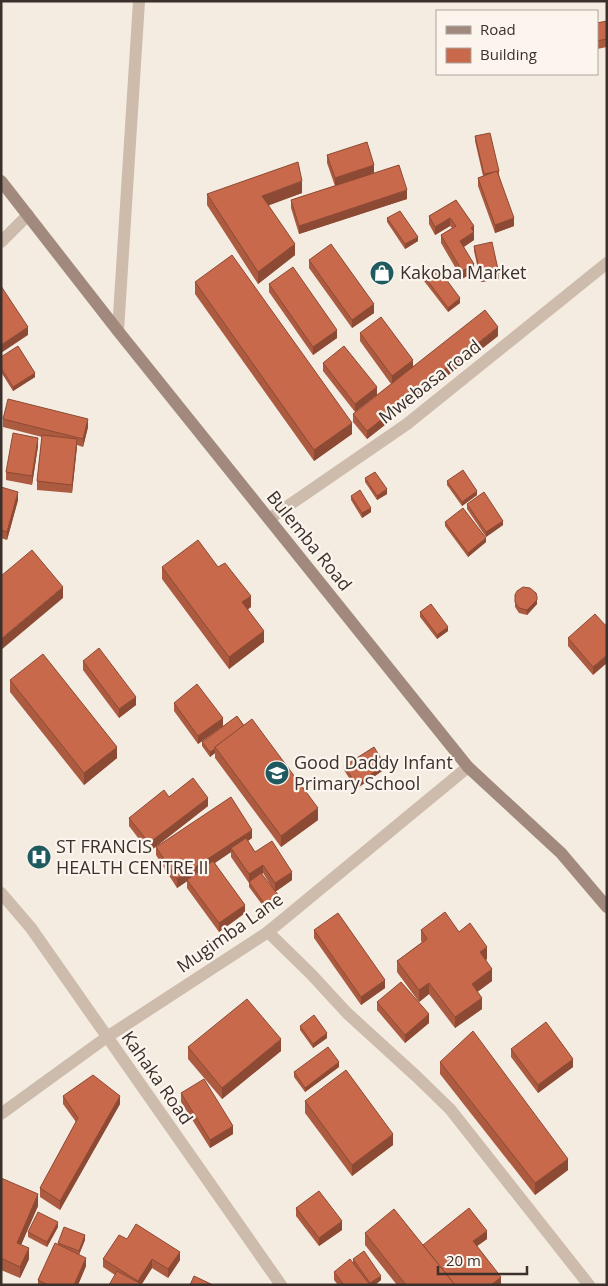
<svg xmlns="http://www.w3.org/2000/svg" width="608" height="1286" font-family="'Open Sans',sans-serif">
<style>
.lines{fill:none;stroke-linecap:round;stroke-linejoin:round}
.street{stroke:#cdbbac;stroke-width:12}
.secondary{stroke:#a18a7d;stroke-width:12}
.wall{fill:#ac5a40}
.shaded-wall{fill:#8c4a34}
.building{fill:#c8694b;stroke:#8c4a34}
.labels{text-anchor:middle;stroke-width:4.5;stroke-linejoin:round;paint-order:stroke}
.poi-label{font-size:18px;fill:#3b302b;stroke:#fbf5ee;text-anchor:start}
.street-label{font-size:18px;fill:#3b302b;stroke:#fbf5ee}
</style>
<rect width="100%" height="100%" fill="#f4ebe1"/>
<g class="lines">
<g class="street">
<path d="M1 242 28 215"/>
<path d="M118 331 139 1"/>
<path d="M269 519 407 424 607 263"/>
<path d="M1 893 31 928 281 1285"/>
<path d="M268 932 311 974 347 1013 416 1076 450 1109 589 1285"/>
<path d="M1 1114 107 1037 268 932 468 767"/>
</g>
<path class="secondary" d="M1 181 118 331 468 767 561 853 607 907"/>
</g>
<g class="wall">
<path d="M607 21V47L597 49V23Z"/>
<path d="M475 136 499 171V175L514 226 495 233 478 186V178L483 176 475 141Z"/>
<path d="M327 155 374 173 407 199 299 234 291 208V200L335 186 327 163Z"/>
<path d="M302 193 268 205 295 255 258 284 207 205V194Z"/>
<path d="M456 200 474 226V240L464 247 474 272 462 279 441 243V235L452 228 450 226 435 235 429 224V216Z"/>
<path d="M387 218 418 241 405 249 387 222Z"/>
<path d="M474 246 499 279 481 282 474 251Z"/>
<path d="M309 260 374 313 352 328 309 268Z"/>
<path d="M424 276 460 303 448 312 424 281Z"/>
<path d="M195 282 352 434 314 461 195 294Z"/>
<path d="M269 284 337 338 313 355 269 292Z"/>
<path d="M360 333 413 366 498 336 367 439 353 422V414L391 384 360 341Z"/>
<path d="M1 357 35 377 13 391 1 372Z"/>
<path d="M323 363 377 387 355 412 323 371Z"/>
<path d="M3 419 88 427 83 447 77 445 72 493 37 490V481L42 437 3 427Z"/>
<path d="M38 446 32 485 6 480V472Z"/>
<path d="M365 478 387 494 377 500 365 482Z"/>
<path d="M447 481 477 495 462 506 447 485Z"/>
<path d="M1 487 18 500 7 540 1 538Z"/>
<path d="M351 496 371 512 362 518 351 500Z"/>
<path d="M467 504 503 525 486 537 467 509Z"/>
<path d="M445 522 486 542 468 557 445 526Z"/>
<path d="M162 567H218L251 607 248 609 264 642 229 669 162 579Z"/>
<path d="M515 595 537 604 527 615 519 613 515 607Z"/>
<path d="M420 612 448 631 437 639 420 617Z"/>
<path d="M607 627 593 675 568 646V638Z"/>
<path d="M83 661 136 705 119 718 83 670Z"/>
<path d="M10 680 117 758 84 785 10 692Z"/>
<path d="M174 703 223 726 198 744 174 711Z"/>
<path d="M237 716 318 820 281 847 215 758V753L210 757 202 746V742Z"/>
<path d="M344 766 385 769 356 789 344 770Z"/>
<path d="M169 797 208 806 149 852 129 826V818Z"/>
<path d="M252 838 248 841 255 852 292 880 275 892 263 873 262 874 279 901 266 910 249 887V883L231 857V852L215 863 245 913 219 932 187 888V881L177 888 156 855V847Z"/>
<path d="M314 930 385 988 361 1005 314 938Z"/>
<path d="M421 930 459 932 487 959 486 960 492 981 477 992 482 1009 455 1028 429 994 419 1002 397 972V961L422 942 421 941Z"/>
<path d="M377 1002 429 1023 405 1043 377 1010Z"/>
<path d="M300 1026 327 1038 313 1048 300 1030Z"/>
<path d="M188 1047 281 1051 222 1099 188 1059Z"/>
<path d="M511 1049 573 1067 538 1093 511 1057Z"/>
<path d="M440 1062 568 1170 535 1195 440 1074Z"/>
<path d="M339 1067 305 1092 294 1077V1072Z"/>
<path d="M181 1093 233 1134 210 1148 181 1102Z"/>
<path d="M63 1096 120 1104 60 1210 40 1197V1188L76 1122 63 1104Z"/>
<path d="M305 1101 393 1145 352 1176 305 1113Z"/>
<path d="M1 1178 38 1206 21 1245 29 1259 20 1278 1 1270Z"/>
<path d="M296 1208 342 1230 319 1246 296 1216Z"/>
<path d="M58 1227 47 1247 28 1237V1232Z"/>
<path d="M365 1233 423 1245 487 1239 477 1246 501 1285H397L365 1245Z"/>
<path d="M127 1239 180 1260 168 1278 152 1268 142 1284 115 1275 103 1267V1259Z"/>
<path d="M85 1240 79 1254 86 1266 78 1285H38V1280L58 1243Z"/>
<path d="M353 1259 381 1280 375 1285H338L334 1280V1272L353 1262Z"/>
</g>
<g class="shaded-wall">
<path d="M374 165V173L335 186V178Z"/>
<path d="M302 181V193L262 208V196Z"/>
<path d="M407 190V199L299 234V226Z"/>
<path d="M450 218V226L435 235V227Z"/>
<path d="M514 218V226L495 233V225Z"/>
<path d="M474 226V240L460 249V241L471 228Z"/>
<path d="M418 237V241L405 249V244Z"/>
<path d="M295 244V255L258 284V272Z"/>
<path d="M474 264V272L462 279V271Z"/>
<path d="M499 274V279L481 282V278Z"/>
<path d="M460 298V303L448 312V308Z"/>
<path d="M374 304V313L352 328V320Z"/>
<path d="M28 327V335L1 353V345Z"/>
<path d="M498 327V336L367 439V431Z"/>
<path d="M337 330V338L313 355V347Z"/>
<path d="M413 360V368L392 385V376Z"/>
<path d="M35 373V377L13 391V387Z"/>
<path d="M377 387V395L355 412V404Z"/>
<path d="M88 419V427L83 447V439Z"/>
<path d="M352 423V434L314 461V450Z"/>
<path d="M38 438V446L32 485V476Z"/>
<path d="M77 439V447L72 493V485Z"/>
<path d="M387 489V494L377 500V496Z"/>
<path d="M477 491V495L462 506V502Z"/>
<path d="M18 492V500L7 540V532Z"/>
<path d="M371 508V512L362 518V513Z"/>
<path d="M503 521V525L486 537V532Z"/>
<path d="M486 538V542L468 557V553Z"/>
<path d="M63 587V598L1 650V639Z"/>
<path d="M251 596V607L242 614V602Z"/>
<path d="M537 600V604L527 615V610Z"/>
<path d="M448 627V631L437 639V635Z"/>
<path d="M264 631V642L229 669V657Z"/>
<path d="M607 655V663L593 675V667Z"/>
<path d="M136 697V705L119 718V709Z"/>
<path d="M223 718V726L198 744V736Z"/>
<path d="M117 747V758L84 785V773Z"/>
<path d="M215 749V753L210 757V752Z"/>
<path d="M385 765V769L356 789V784Z"/>
<path d="M208 798V806L149 852V843Z"/>
<path d="M318 808V820L281 847V836Z"/>
<path d="M252 830V838L233 851 231 848V852L177 888V879Z"/>
<path d="M263 865V873L249 883V874Z"/>
<path d="M292 872V880L275 892V883Z"/>
<path d="M279 896V901L266 910V906Z"/>
<path d="M245 905V913L219 932V923Z"/>
<path d="M487 947V959L480 963V952Z"/>
<path d="M492 969V981L472 996V984Z"/>
<path d="M385 980V988L361 1005V997Z"/>
<path d="M429 983V994L419 1002V990Z"/>
<path d="M482 998V1009L455 1028V1017Z"/>
<path d="M429 1014V1023L405 1043V1035Z"/>
<path d="M327 1033V1038L313 1048V1044Z"/>
<path d="M281 1039V1051L222 1099V1088Z"/>
<path d="M573 1059V1067L538 1093V1085Z"/>
<path d="M339 1062V1067L305 1092V1088Z"/>
<path d="M120 1096V1104L60 1210V1201Z"/>
<path d="M233 1126V1134L210 1148V1140Z"/>
<path d="M393 1134V1145L352 1176V1165Z"/>
<path d="M568 1159V1170L535 1195V1183Z"/>
<path d="M38 1194V1206L17 1254V1243Z"/>
<path d="M342 1221V1230L319 1246V1238Z"/>
<path d="M58 1222V1227L47 1247V1242Z"/>
<path d="M487 1231V1239L473 1249V1241Z"/>
<path d="M85 1235V1240L79 1255V1251Z"/>
<path d="M29 1248V1259L20 1278V1267Z"/>
<path d="M180 1252V1260L168 1278V1269Z"/>
<path d="M86 1258V1266L78 1285H74Z"/>
<path d="M152 1259V1268L141 1285H138V1281Z"/>
<path d="M381 1276V1280L375 1285H370V1283Z"/>
<path d="M501 1277V1285H491Z"/>
</g>
<g class="building">
<path d="M607 21V39L597 41V23Z"/>
<path d="M490 133 499 171 484 174 475 136Z"/>
<path d="M367 142 374 165 335 178 327 155Z"/>
<path d="M298 162 302 181 262 196 295 244 258 272 207 194Z"/>
<path d="M399 165 407 190 299 226 291 200Z"/>
<path d="M497 171 514 218 495 225 478 178Z"/>
<path d="M456 200 474 226 471 228 474 232 460 241 474 264 462 271 441 235 456 226 450 218 435 227 429 216Z"/>
<path d="M400 211 418 237 405 244 387 218Z"/>
<path d="M492 242 499 274 481 278 474 246Z"/>
<path d="M331 244 374 304 352 320 309 260Z"/>
<path d="M232 255 352 423 314 450 195 282Z"/>
<path d="M293 267 337 330 313 347 269 284Z"/>
<path d="M437 267 460 298 448 308 424 276Z"/>
<path d="M1 286 28 327 1 345Z"/>
<path d="M485 310 498 327 367 431 353 414Z"/>
<path d="M381 317 413 360 392 376 360 333Z"/>
<path d="M18 346 35 373 13 387 1 368V357Z"/>
<path d="M344 346 377 387 355 404 323 363Z"/>
<path d="M8 399 88 419 83 439 3 419Z"/>
<path d="M13 433 38 438 32 476 6 472Z"/>
<path d="M42 435 77 439 72 485 37 481Z"/>
<path d="M463 470 477 491 462 502 447 481Z"/>
<path d="M375 472 387 489 377 496 365 478Z"/>
<path d="M1 487 18 492 7 532 1 530Z"/>
<path d="M360 490 371 508 362 513 351 496Z"/>
<path d="M484 492 503 521 486 532 467 504Z"/>
<path d="M463 508 486 538 468 553 445 522Z"/>
<path d="M198 540 218 567 225 563 251 596 242 602 264 631 229 657 162 567Z"/>
<path d="M32 550 63 587 1 639V576Z"/>
<path d="M523 587 530 588 536 593 537 597V600L527 610 519 608 515 602V595L517 591Z"/>
<path d="M431 604 448 627 437 635 420 612Z"/>
<path d="M595 614 607 627V655L593 667 568 638Z"/>
<path d="M99 648 136 697 119 709 83 661Z"/>
<path d="M43 654 117 747 84 773 10 680Z"/>
<path d="M197 684 223 718 198 736 174 703Z"/>
<path d="M237 716 244 726 215 747V749L210 752 202 742Z"/>
<path d="M252 719 318 808 281 836 215 747Z"/>
<path d="M374 747 385 765 356 784 344 766Z"/>
<path d="M193 778 208 798 149 843 129 818 164 790 169 797Z"/>
<path d="M231 797 252 830 177 879 156 847Z"/>
<path d="M246 838 255 852 272 841 292 872 275 883 263 865 249 874 231 848Z"/>
<path d="M213 861 245 905 219 923 187 880Z"/>
<path d="M261 873 279 896 266 906 249 882Z"/>
<path d="M445 912 459 932 470 923 487 947 480 952 492 969 472 984 482 998 455 1017 429 983 419 990 397 961 427 939 421 930Z"/>
<path d="M338 913 385 980 361 997 314 930Z"/>
<path d="M401 982 429 1014 405 1035 377 1002Z"/>
<path d="M247 999 281 1039 222 1088 188 1047Z"/>
<path d="M314 1015 327 1033 313 1044 300 1026Z"/>
<path d="M546 1022 573 1059 538 1085 511 1049Z"/>
<path d="M473 1031 568 1159 535 1183 440 1062Z"/>
<path d="M328 1047 339 1062 305 1088 294 1072Z"/>
<path d="M346 1070 393 1134 352 1165 305 1101Z"/>
<path d="M93 1075 120 1096 60 1201 40 1188 78 1118 63 1096Z"/>
<path d="M204 1079 233 1126 210 1140 181 1093Z"/>
<path d="M1 1178 38 1194 17 1243 29 1248 20 1267 1 1258Z"/>
<path d="M319 1191 342 1221 319 1238 296 1208Z"/>
<path d="M469 1208 487 1231 473 1241 501 1277 491 1285H455L423 1245Z"/>
<path d="M394 1209 455 1285H406L365 1233Z"/>
<path d="M38 1212 58 1222 47 1242 28 1232Z"/>
<path d="M136 1224 180 1252 168 1269 152 1259 138 1281 103 1259 119 1235 127 1239Z"/>
<path d="M64 1227 85 1235 79 1251 58 1243Z"/>
<path d="M55 1243 86 1258 74 1285H48L38 1280Z"/>
<path d="M364 1251 381 1276 370 1283 353 1259Z"/>
<path d="M350 1259 370 1285H344L334 1272Z"/>
<path d="M117 1271 143 1285H109Z"/>
<path d="M194 1276 213 1285H190Z"/>
</g>
<defs>
<symbol id="shop-disc" viewBox="-11 -11 22 22"><circle r="9.5" fill="#1f5a5e" stroke="#fbf5ee"/><path d="M-5-2.5h2.3a2.7 3.5 0 0 1 5.4 0H5L5.5 6h-11ZM-1.5-2.5h3a1.5 2.3 0 0 0-3 0Z" fill="#fff"/></symbol>
<symbol id="school-disc" viewBox="-11 -11 22 22"><circle r="9.5" fill="#1f5a5e" stroke="#fbf5ee"/><path d="M0-5L7-2L0 1L-7-2ZM-4 1L0 2.5L4 1V4Q0 6-4 4Z" fill="#fff"/></symbol>
<symbol id="hospital-disc" viewBox="-11 -11 22 22"><circle r="9.5" fill="#1f5a5e" stroke="#fbf5ee"/><path d="M-5-5h3v3.5h4V-5h3V5h-3V1.5h-4V5h-3Z" fill="#fff"/></symbol>
</defs>
<g fill-rule="evenodd">
<use href="#shop-disc" x="368" y="259" width="28" height="28"/>
<use href="#school-disc" x="263" y="759" width="28" height="28"/>
<use href="#hospital-disc" x="25" y="843" width="28" height="28"/>
</g>
<g class="labels">
<g class="poi-label">
<text x="400" y="279">Kakoba Market</text>
<text x="294" y="769">Good Daddy Infant<tspan x="294" dy="21">Primary School</tspan></text>
<text x="56" y="853">ST FRANCIS<tspan x="56" dy="21">HEALTH CENTRE II</tspan></text>
</g>
<g class="street-label">
<text transform="translate(430 382) rotate(-38)" y="6">Mwebasa road</text>
<text transform="translate(309 541) rotate(51)" y="6">Bulemba Road</text>
<text transform="translate(230 933) rotate(-35)" y="6">Mugimba Lane</text>
<text transform="translate(157 1078) rotate(55)" y="6">Kahaka Road</text>
</g>
</g>
<rect width="608" height="1286" fill="none" stroke="#3b302b" stroke-width="5"/>
<rect x="436" y="10" width="162" height="65" fill="#fbf5ee" stroke="#aea6a0"/>
<rect x="446" y="26" width="25" height="8" fill="#a18a7d" stroke="#aea6a0"/>
<text x="480" y="35" font-size="15" fill="#3b302b">Road</text>
<rect x="446" y="48" width="25" height="15" fill="#c8694b" stroke="#aea6a0"/>
<text x="480" y="60" font-size="15" fill="#3b302b">Building</text>
<path d="M438 1266v8h89v-8" fill="none" stroke="#3b302b" stroke-width="2.5"/>
<text x="446" y="1266" font-size="15" fill="#3b302b" stroke="#fbf5ee" stroke-width="4" paint-order="stroke">20 m</text>
</svg>
